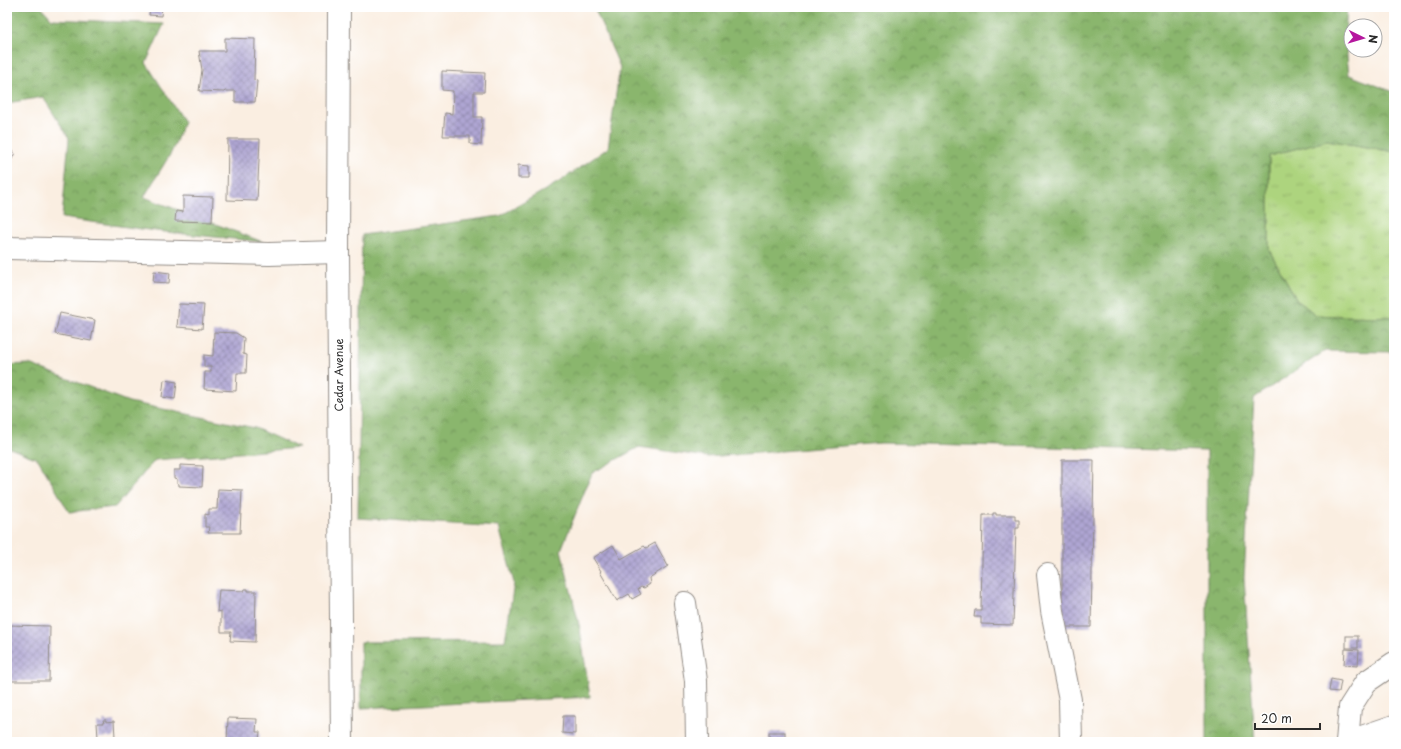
<svg xmlns="http://www.w3.org/2000/svg" width="1401" height="749" font-family="'Playpen Sans',sans-serif">
<style>
.grass{fill:url(#grass-tufts);stroke:#6c8054}
.forest{fill:url(#forest-crowns);stroke:#5a704c}
.building{fill:url(#building-cross-hatch)}
.lines{fill:none;stroke-linecap:round;stroke-linejoin:round}
.minor-casing{stroke:#928c86;stroke-width:24}
.minor{stroke:#fff;stroke-width:22}
.labels{text-anchor:middle;stroke-width:3;stroke-linejoin:round;paint-order:stroke}
.street-label{font-size:11px;fill:#2b2b2b;stroke:#fff}
</style>
<defs>
<pattern id="grass-tufts" width="24" height="20" patternUnits="userSpaceOnUse"><rect width="24" height="20" fill="#add47e"/><path d="M3 7l-1-3M5 7V3M7 7l1-3M15 17l-1-3M17 17v-4M19 17l1-3" fill="none" stroke="#95b66d"/></pattern>
<pattern id="forest-crowns" width="20" height="18" patternUnits="userSpaceOnUse"><rect width="20" height="18" fill="#8ab66d"/><path d="M2 6a3 3 0 1 1 6 0M12 15a3 3 0 1 1 6 0" fill="none" stroke="#71945a"/></pattern>
<pattern id="building-cross-hatch" width="8" height="8" patternUnits="userSpaceOnUse"><rect width="8" height="8" fill="#afa6d3"/><path d="M0 0l8 8M0 8l8-8" fill="none" stroke="#8f87ab"/></pattern>
</defs>
<rect width="100%" height="100%" fill="#fff"/>
<filter id="ink" filterUnits="userSpaceOnUse"><feTurbulence type="fractalNoise" baseFrequency=".025" numOctaves="2"/><feDisplacementMap in="SourceGraphic" scale="8" xChannelSelector="R" yChannelSelector="G"/><feConvolveMatrix kernelMatrix="1 2 1 2 8 2 1 2 1" color-interpolation-filters="sRGB"/></filter>
<filter id="wash" filterUnits="userSpaceOnUse"><feTurbulence type="fractalNoise" baseFrequency=".012" numOctaves="4" result="noise"/><feDisplacementMap in="SourceGraphic" scale="16" xChannelSelector="R" yChannelSelector="G"/><feGaussianBlur stdDeviation="0.9" result="paint"/><feColorMatrix in="noise" values="0 0 0 0 0 0 0 0 0 0 0 0 0 0 0 0 0 1.4 0 .05"/><feComposite in="paint" operator="in"/></filter>
<g filter="url(#wash)">
<rect width="100%" height="100%" fill="#faeee1"/>
<path class="grass" d="M1327 140 1394 152V317L1335 316 1316 315 1297 300 1269 250V156Z"/>
<g class="forest">
<path d="M7 7H41L52 19 164 24 146 63 184 122 171 153 144 197 263 242 156 231 62 218 69 138 43 97 7 103Z"/>
<path d="M594 7H1347L1345 37 1349 75 1394 92V152L1327 140 1269 156V250L1297 300 1316 315 1335 316 1394 317V352L1325 351 1254 398 1244 578 1255 742H1207V451L881 443 707 457 639 447 592 473 561 550 580 629 590 697 361 708V642L505 641 514 583 499 527 358 518 362 235 500 216 559 182 608 148 620 67Z"/>
<path d="M29 364 129 402 255 428 299 448 155 460 115 507 69 512 38 459 7 447V365Z"/>
</g>
<g id="blocks">
<g class="building">
<path d="M150 7H162L161 16 149 15Z"/>
<path d="M225 38 255 39 254 80 257 81 255 102H235V91H225L224 92 199 91 202 70 199 51H225Z"/>
<path d="M442 71 485 73 484 92H474V117H482L481 145 470 144V136H443L445 113 452 114 453 91 442 90Z"/>
<path d="M228 139H260L257 201 227 200Z"/>
<path d="M7 148 15 153 7 168Z"/>
<path d="M518 165 529 166V178H518Z"/>
<path d="M183 196 213 197 212 222 175 221 176 211 183 212Z"/>
<path d="M154 271 170 273 169 283 153 282Z"/>
<path d="M179 304 204 305 202 329 177 327Z"/>
<path d="M60 313 95 320 91 341 55 334Z"/>
<path d="M214 332 236 333 244 338 243 354 247 355 246 373H237L236 391 204 389 205 372H211V367H204V355L213 356Z"/>
<path d="M164 380 177 382 175 399 162 397Z"/>
<path d="M1062 460H1094L1091 627H1062Z"/>
<path d="M180 465 203 466 202 487 179 486V484L177 483V479L174 478V470H180Z"/>
<path d="M218 489 242 490 240 533H208L209 527H205V514L209 515V509H217Z"/>
<path d="M993 513H996V515H1015V520H1019V528H1016L1013 625 981 624V617H974L975 610H981L983 515H993Z"/>
<path d="M655 543 668 566 649 578 650 584 644 588 641 587 638 589 641 594 632 599 629 594 617 601 600 572 601 571 593 558 613 545 621 559 644 546 646 548Z"/>
<path d="M245 589H248V591H256L255 642 230 641 231 632H221V611L217 612 219 590 244 591Z"/>
<path d="M7 625 50 626 49 681H7Z"/>
<rect x="1346" y="636" width="12" height="12"/>
<path d="M1345 649 1359 650 1358 666 1344 665Z"/>
<path d="M1331 679 1341 681 1339 692 1329 691Z"/>
<path d="M563 716H575V734L562 733Z"/>
<path d="M228 718 257 719 256 732H260L259 740 255 739V742H227Z"/>
<path d="M103 720H106V722L114 721 115 737 98 738 97 723H104Z"/>
<rect x="769" y="732" width="16" height="10"/>
</g>
</g>
</g>
<g filter="url(#ink)">
<use href="#blocks" fill-opacity="0" stroke="#928c86" stroke-width="1"/>
<g class="lines">
<defs>
<g id="minor">
<path d="M339 7 338 252 342 742"/>
<path d="M7 248 269 254 338 252"/>
<path d="M1048 575 1052 611 1070 700 1071 742"/>
<path d="M685 603 696 681 697 742"/>
<path d="M1347 742 1350 707 1366 682 1394 663"/>
<path d="M1347 742 1394 726"/>
</g>
</defs>
<use href="#minor" class="minor-casing"/>
<use href="#minor" class="minor"/>
</g>
</g>
<g class="labels">
<g class="street-label">
<text transform="translate(339 375) rotate(-90)" y="4">Cedar Avenue</text>
</g>
</g>
<rect width="1401" height="749" fill="none" stroke="#fff" stroke-width="24"/>
<g transform="translate(1363 38) rotate(95)"><circle r="19" fill="#ffffff" stroke="#aaaaaa"/>
<path d="M0-3L7 15L0 10L-7 15Z" fill="#b5179e"/>
<text y="-6" font-size="11" font-weight="bold" text-anchor="middle" fill="#2b2b2b">N</text>
</g>
<path d="M1255 723v6h65v-6" fill="none" stroke="#2b2b2b" stroke-width="2"/>
<text x="1261" y="723" font-size="12" fill="#2b2b2b" stroke="#ffffff" stroke-width="3" paint-order="stroke">20 m</text>
</svg>
